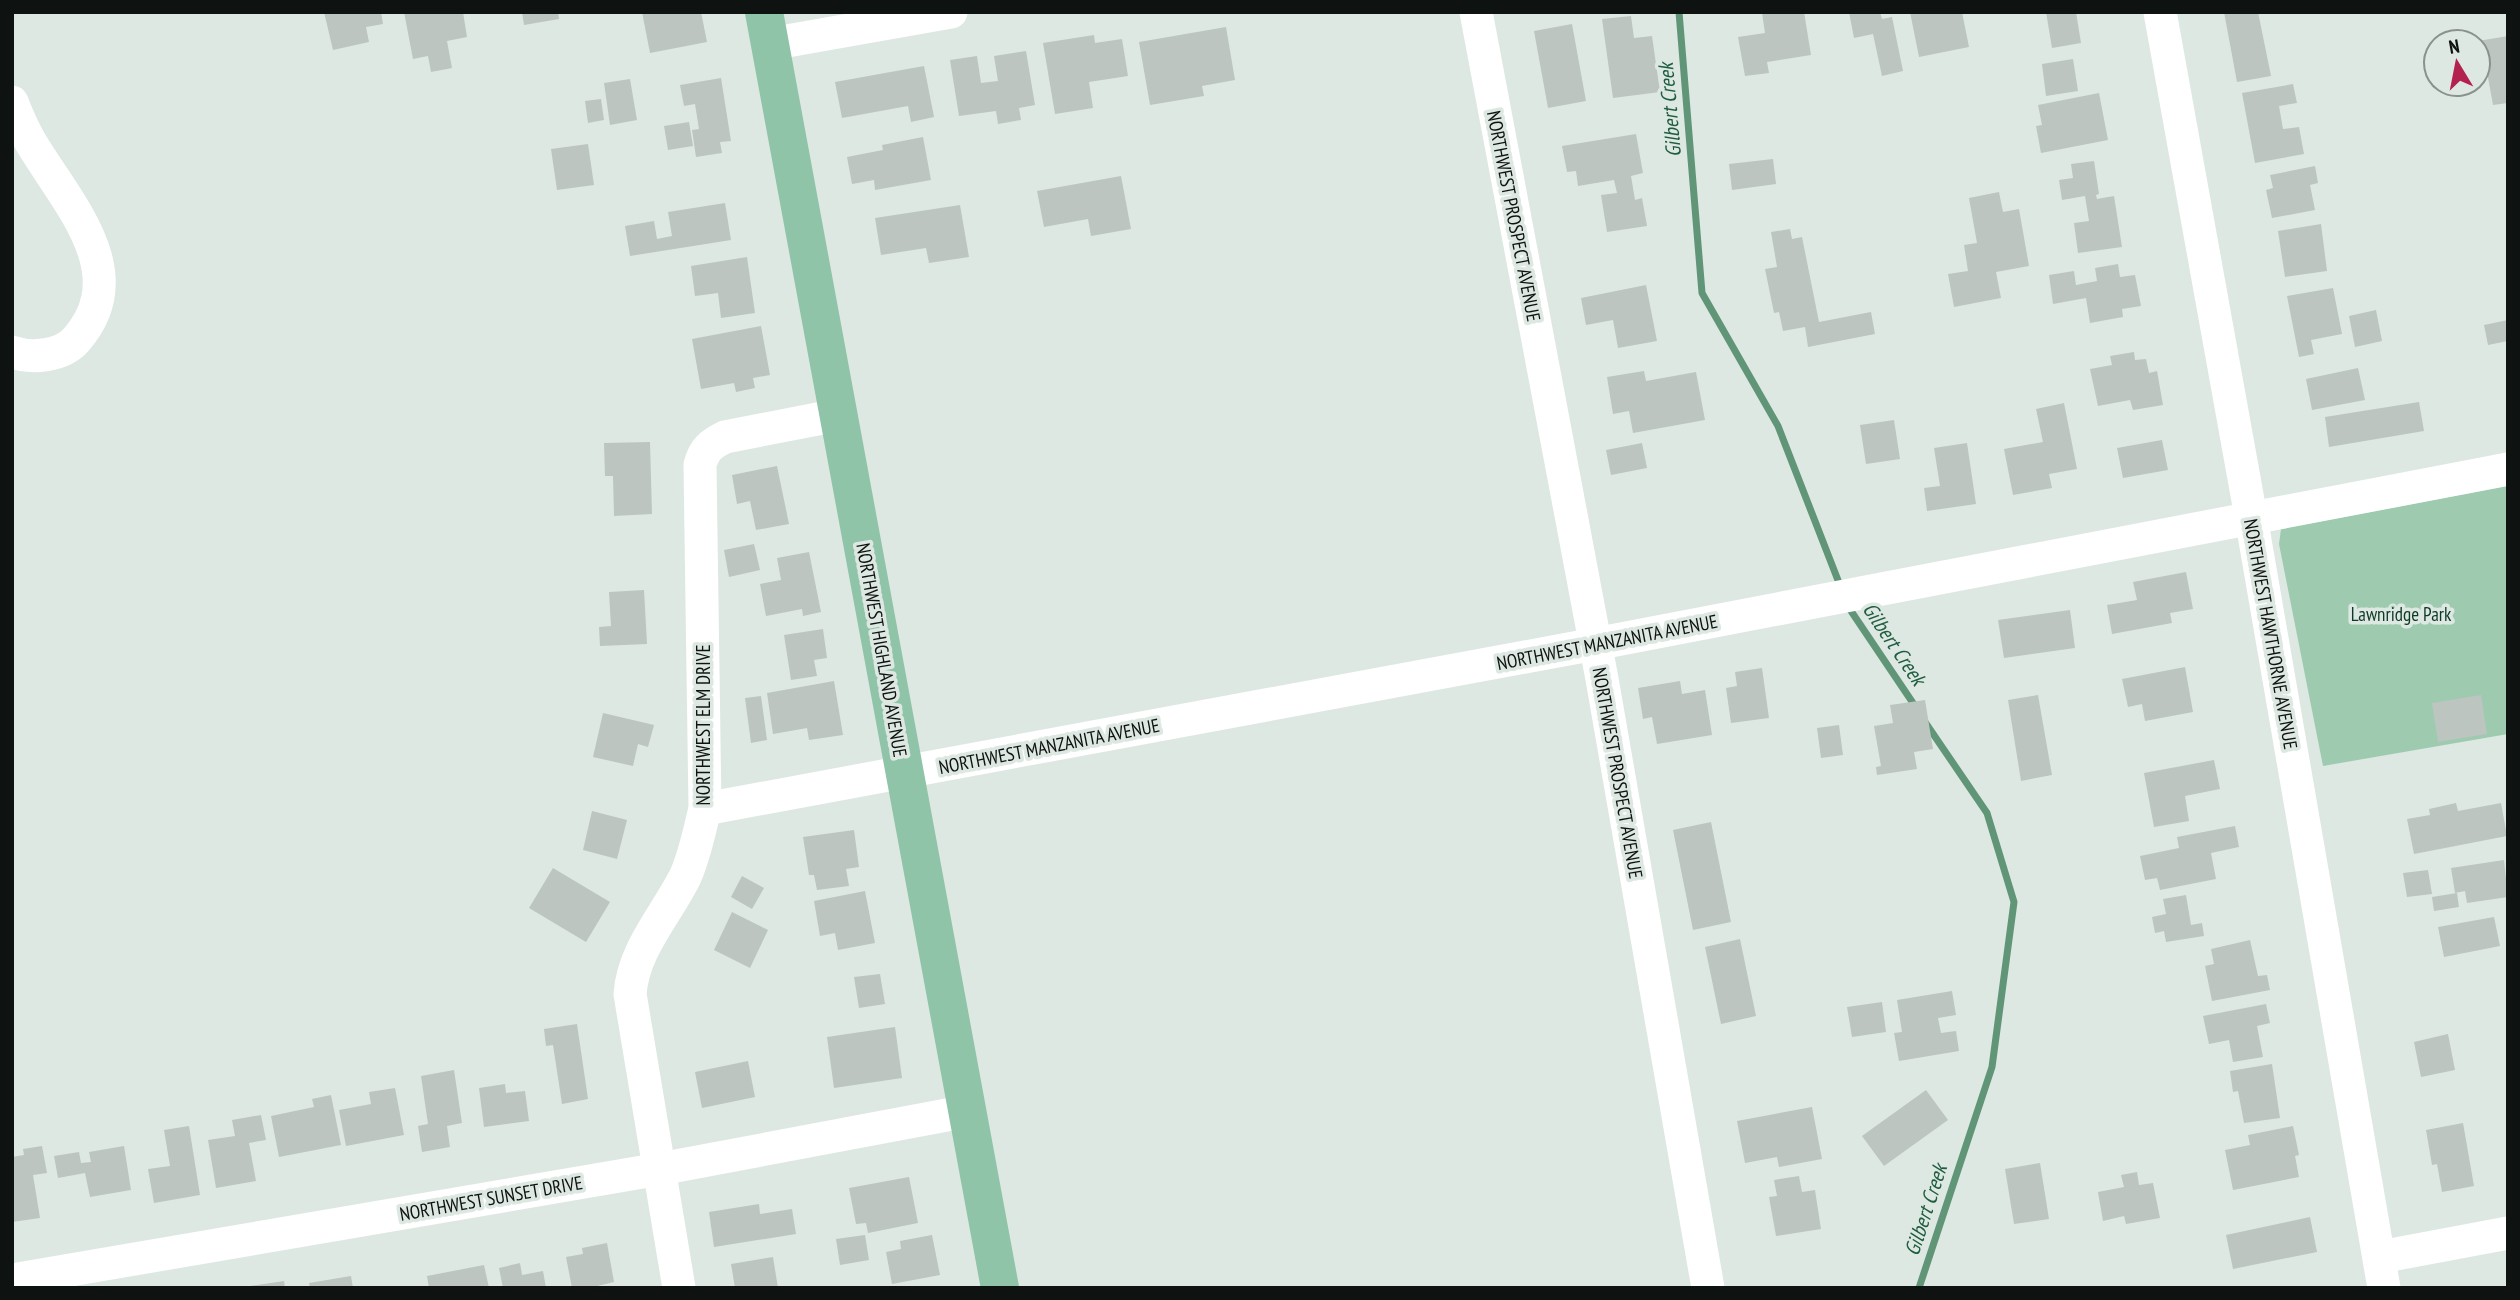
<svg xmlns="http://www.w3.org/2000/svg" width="2520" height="1300" font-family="'PT Sans Narrow',sans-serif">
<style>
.green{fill:#9ecbb0}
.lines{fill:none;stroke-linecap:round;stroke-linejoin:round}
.stream{stroke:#609578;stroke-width:7}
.building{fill:#bcc5bf}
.minor{stroke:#fff;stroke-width:33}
.major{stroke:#8fc4a9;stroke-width:38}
.labels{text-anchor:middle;stroke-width:7;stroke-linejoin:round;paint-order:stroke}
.street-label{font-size:19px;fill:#0e1210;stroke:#dee8e2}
.park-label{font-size:19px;fill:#0f3b26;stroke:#dee8e2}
.water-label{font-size:21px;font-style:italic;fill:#1e5d3f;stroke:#dee8e2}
</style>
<rect width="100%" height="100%" fill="#dee8e2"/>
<path class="green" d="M2508 486V734L2323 766 2279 544 2281 529Z"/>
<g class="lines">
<g class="stream">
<path d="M1679 12 1702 293 1778 426 1841 588"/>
<path d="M1847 605 1917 709"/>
<path d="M1919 1288 1992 1067 2014 902 1987 813 1925 722"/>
</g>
</g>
<g class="building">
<path d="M324 12H381L383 24 366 27 369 42 333 50Z"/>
<path d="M404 12H463L467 37 447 41 452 68 431 72 428 56 413 59Z"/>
<path d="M522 12H558L559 19 524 25Z"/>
<path d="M642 12H701L707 42 650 53Z"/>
<path d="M1804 12 1811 55 1767 62 1769 73 1745 76 1738 37 1765 33 1762 13Z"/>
<path d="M1849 12H1880L1882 19 1892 17 1903 71 1882 76 1873 34 1854 38Z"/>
<path d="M1910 12H1962L1969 47 1919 57Z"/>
<path d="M2046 12H2076L2081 43 2052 48Z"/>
<path d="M2224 12H2258L2271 76 2237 82Z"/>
<path d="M1631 16 1634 38 1652 36 1660 92 1613 98 1602 19Z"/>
<path d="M1572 24 1586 101 1548 108 1534 31Z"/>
<path d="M1226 27 1235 80 1202 86 1204 96 1150 105 1139 42Z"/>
<path d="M1094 35 1095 43 1122 39 1128 76 1089 82 1093 108 1055 114 1043 43Z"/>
<path d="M2508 36V103L2493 105 2485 61 2478 62V41Z"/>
<path d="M1026 51 1035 105 1019 108 1021 120 998 124 996 111 959 116 950 60 977 56 981 83 998 81 994 56Z"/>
<path d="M2073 59 2078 91 2046 96 2042 64Z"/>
<path d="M924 66 934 117 911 122 908 106 842 118 835 82Z"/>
<path d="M721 78 731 141 720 142 722 153 696 157 692 130 699 129 695 104 684 106 680 85Z"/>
<path d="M630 79 637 120 610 125 604 83Z"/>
<path d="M2293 84 2297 103 2279 106 2283 129 2299 127 2304 154 2255 163 2242 93Z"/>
<path d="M2099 93 2108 140 2041 153 2036 126 2042 125 2038 105Z"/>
<path d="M601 99 604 120 588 123 585 101Z"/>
<path d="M689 122 693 146 668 150 664 126Z"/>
<path d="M1636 134 1643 173 1631 176 1635 200 1642 198 1647 226 1607 232 1601 195 1617 193 1614 180 1578 186 1576 171 1567 172 1562 146Z"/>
<path d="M923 137 931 180 875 190 874 180 852 184 847 157 883 150 882 145Z"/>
<path d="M588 144 594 185 557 190 551 149Z"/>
<path d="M1773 159 1776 184 1732 190 1729 164Z"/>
<path d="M2094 161 2099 194 2096 195 2097 199 2114 196 2122 247 2078 253 2074 223 2089 221 2085 196 2062 200 2059 180 2073 178 2071 164Z"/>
<path d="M2315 166 2318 183 2310 185 2315 210 2272 218 2266 190 2273 188 2270 175Z"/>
<path d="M1121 176 1131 229 1091 236 1088 219 1044 227 1037 191Z"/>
<path d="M1999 192 2003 212 2019 209 2029 266 1996 272 2001 298 1954 307 1948 274 1968 271 1964 245 1977 243 1969 198Z"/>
<path d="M725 203 731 240 630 256 625 226 654 221 657 239 672 236 668 212Z"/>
<path d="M960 205 969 257 929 263 926 248 881 255 875 218Z"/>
<path d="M2321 224 2327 271 2285 277 2278 231Z"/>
<path d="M1790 229 1792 239 1802 237 1819 322 1871 312 1875 334 1808 347 1805 327 1783 331 1779 312 1774 313 1765 269 1777 267 1771 232Z"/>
<path d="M747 257 755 313 721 318 718 293 695 296 691 266Z"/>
<path d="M2118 264 2120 277 2135 275 2141 306 2122 309 2123 317 2090 323 2086 298 2053 304 2049 275 2074 271 2076 285 2097 281 2095 268Z"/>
<path d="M1646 285 1657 341 1618 348 1613 320 1586 325 1581 298Z"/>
<path d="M2333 288 2342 334 2311 340 2314 354 2299 357 2287 296Z"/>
<path d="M2376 310 2382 341 2355 347 2349 316Z"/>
<path d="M2508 320V341L2488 345 2484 325Z"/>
<path d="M761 326 770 375 753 378 755 388 736 392 734 383 701 389 692 339Z"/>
<path d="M2134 352 2135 360 2146 359 2149 373 2157 371 2163 405 2133 410 2130 400 2098 406 2090 369 2112 365 2110 356Z"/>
<path d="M2358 368 2365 400 2312 410 2306 379Z"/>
<path d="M1644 371 1646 381 1696 372 1705 420 1633 433 1629 411 1613 414 1607 377Z"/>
<path d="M2419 402 2424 431 2329 447 2325 417Z"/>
<path d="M2064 403 2077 469 2049 474 2052 488 2013 495 2004 449 2043 442 2036 409Z"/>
<path d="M1894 420 1900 459 1866 464 1860 425Z"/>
<path d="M2162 440 2168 470 2123 478 2117 448Z"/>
<path d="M650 442 652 514 614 516 613 476H605L604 443Z"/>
<path d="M1642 443 1647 468 1611 475 1606 450Z"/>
<path d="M1967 443 1976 504 1927 511 1924 488 1940 486 1934 448Z"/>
<path d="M777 466 789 524 756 530 750 501 737 504 732 475Z"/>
<path d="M754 544 760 570 729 577 724 550Z"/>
<path d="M809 552 821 612 803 616 802 609 766 616 760 584 781 580 777 558Z"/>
<path d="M2186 572 2193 609 2170 613 2172 623 2112 634 2107 605 2137 600 2133 582Z"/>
<path d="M644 590 647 644 600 646 599 627 611 626 609 592Z"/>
<path d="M2070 610 2075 648 2004 658 1998 620Z"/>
<path d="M823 629 827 658 814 660 817 676 791 680 784 635Z"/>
<path d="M2185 667 2193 712 2145 721 2142 704 2128 707 2122 679Z"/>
<path d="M1762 668 1769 718 1731 723 1726 688 1737 686 1735 672Z"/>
<path d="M834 681 843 735 809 740 807 728 773 734 767 693Z"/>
<path d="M1680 681 1682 694 1705 690 1712 735 1657 744 1652 717 1643 719 1638 688Z"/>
<path d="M2038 695 2052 775 2021 781 2008 700Z"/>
<path d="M2481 695 2487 734 2438 742 2432 703Z"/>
<path d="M761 696 767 740 751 743 745 698Z"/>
<path d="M1925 700 1933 749 1914 752 1917 769 1877 775 1876 767 1881 766 1874 726 1893 723 1890 705Z"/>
<path d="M603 713 654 725 648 747 638 744 633 766 593 757Z"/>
<path d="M1839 725 1843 755 1821 758 1817 728Z"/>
<path d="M2214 760 2220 789 2185 796 2189 821 2154 827 2144 773Z"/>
<path d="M2456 803 2458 811 2501 803 2507 836 2414 854 2407 819 2430 815 2429 809Z"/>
<path d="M592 811 627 820 617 859 583 850Z"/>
<path d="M1711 822 1731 922 1693 930 1673 830Z"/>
<path d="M2235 826 2239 847 2211 853 2216 879 2160 890 2157 878 2145 880 2140 856 2179 848 2177 837Z"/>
<path d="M854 830 859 867 846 869 849 886 817 890 814 875H809L803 837Z"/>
<path d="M2504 860 2508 897 2467 903 2465 891 2455 893 2451 868Z"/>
<path d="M553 868 610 902 586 942 529 908Z"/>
<path d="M2428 870 2432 894 2407 897 2403 873Z"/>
<path d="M742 876 764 888 752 909 731 897Z"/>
<path d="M865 891 875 943 838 950 835 933 820 936 814 901Z"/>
<path d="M2457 893 2459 907 2434 911 2432 897Z"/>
<path d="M2186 895 2191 925 2202 923 2204 936 2166 942 2164 931 2155 933 2152 917 2166 914 2163 899Z"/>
<path d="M732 912 768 930 750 968 714 950Z"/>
<path d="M2494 917 2500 946 2444 957 2438 927Z"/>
<path d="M1740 939 1756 1016 1721 1024 1705 947Z"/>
<path d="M2250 940 2258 976 2267 975 2270 990 2212 1001 2205 966 2214 964 2211 949Z"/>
<path d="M880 974 885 1004 859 1008 854 977Z"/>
<path d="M1952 991 1956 1015 1938 1018 1941 1033 1956 1031 1959 1051 1899 1061 1894 1033 1902 1032 1897 1000Z"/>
<path d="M1882 1002 1886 1032 1852 1037 1847 1007Z"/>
<path d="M2266 1004 2270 1023 2257 1026 2263 1057 2233 1062 2229 1040 2209 1044 2203 1016Z"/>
<path d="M577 1024 588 1099 562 1104 553 1045 546 1046 544 1029Z"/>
<path d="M895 1027 902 1078 834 1088 827 1037Z"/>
<path d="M2448 1034 2455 1070 2421 1077 2414 1042Z"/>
<path d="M748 1061 755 1097 702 1108 695 1072Z"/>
<path d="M2272 1064 2280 1118 2244 1123 2238 1091 2233 1092 2230 1071Z"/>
<path d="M454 1070 462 1123 447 1126 450 1147 422 1152 418 1126 428 1124 421 1076Z"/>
<path d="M505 1084 506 1093 525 1091 529 1121 484 1127 479 1088Z"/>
<path d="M395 1088 404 1135 346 1146 339 1110 371 1104 369 1092Z"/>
<path d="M1926 1090 1948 1120 1884 1166 1862 1136Z"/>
<path d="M331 1095 341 1145 279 1157 271 1116 314 1107 312 1099Z"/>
<path d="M1812 1107 1822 1159 1779 1167 1777 1157 1745 1163 1737 1121Z"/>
<path d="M261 1115 266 1140 249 1143 256 1181 216 1188 208 1140 235 1136 232 1120Z"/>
<path d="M2463 1123 2474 1186 2442 1192 2437 1164 2432 1165 2426 1130Z"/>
<path d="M189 1126 200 1195 154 1203 148 1169 170 1166 164 1130Z"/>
<path d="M2293 1126 2299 1155 2295 1156 2299 1177 2233 1190 2225 1150 2250 1145 2248 1135Z"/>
<path d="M42 1146 47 1173 33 1175 40 1218 12 1222V1157L24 1155 23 1149Z"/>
<path d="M124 1146 131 1190 90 1197 85 1173 58 1178 54 1156 79 1152 81 1163 91 1162 89 1152Z"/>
<path d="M2040 1163 2049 1219 2014 1224 2005 1169Z"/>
<path d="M2137 1172 2139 1185 2153 1183 2160 1218 2126 1224 2124 1216 2103 1221 2098 1192 2124 1187 2121 1175Z"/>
<path d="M1799 1176 1802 1192 1815 1190 1821 1229 1776 1236 1769 1197 1777 1196 1774 1180Z"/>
<path d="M909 1177 918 1223 868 1233 866 1223 856 1224 849 1188Z"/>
<path d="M759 1204 760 1214 792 1209 796 1234 714 1247 709 1212Z"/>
<path d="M2310 1217 2317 1252 2233 1269 2226 1235Z"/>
<path d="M865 1235 869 1260 840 1265 836 1239Z"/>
<path d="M932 1235 940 1275 892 1284 886 1252 901 1249 900 1241Z"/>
<path d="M607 1243 614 1282 589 1288H572L566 1257 583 1254 582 1248Z"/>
<path d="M773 1257 778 1288H735L731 1264Z"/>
<path d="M520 1263 522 1275 543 1271 546 1288H503L499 1268Z"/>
<path d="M484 1265 489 1288H429L427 1276Z"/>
<path d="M351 1276 353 1288H310L309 1283Z"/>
<path d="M284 1281 285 1288H250V1286Z"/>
</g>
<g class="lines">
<g class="minor">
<path d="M1476 12 1602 679 1708 1288"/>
<path d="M2160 12 2251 517 2384 1288"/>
<path d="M770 44 951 12"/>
<path d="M12 102C17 115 23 129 30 141 65 201 136 272 76 340 62 356 32 359 12 352"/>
<path d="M705 809 1595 644 2508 469"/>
<path d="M2380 1257 2508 1233"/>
<path d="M12 1280 660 1169 968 1111"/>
<path d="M679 1288 630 994C633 950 666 915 685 877 695 855 699 832 705 809L700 465C704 449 711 444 725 437L838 415"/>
</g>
<path class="major" d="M764 12 1000 1288"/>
</g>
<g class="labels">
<g class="street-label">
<text transform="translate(1514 216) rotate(79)" y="7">NORTHWEST PROSPECT AVENUE</text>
<text transform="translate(2271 634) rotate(80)" y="7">NORTHWEST HAWTHORNE AVENUE</text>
<text transform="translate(1607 642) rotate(-11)" y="7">NORTHWEST MANZANITA AVENUE</text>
<text transform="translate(882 650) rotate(80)" y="7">NORTHWEST HIGHLAND AVENUE</text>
<text transform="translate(703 725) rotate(-90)" y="7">NORTHWEST ELM DRIVE</text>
<text transform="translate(1049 746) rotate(-11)" y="7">NORTHWEST MANZANITA AVENUE</text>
<text transform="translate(1618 773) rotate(80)" y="7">NORTHWEST PROSPECT AVENUE</text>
<text transform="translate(491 1198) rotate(-10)" y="7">NORTHWEST SUNSET DRIVE</text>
</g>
<g class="park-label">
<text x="2401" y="621">Lawnridge Park</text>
</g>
<g class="water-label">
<text transform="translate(1670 110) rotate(-95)" y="7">Gilbert Creek</text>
<text transform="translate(1894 644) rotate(56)" y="7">Gilbert Creek</text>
<text transform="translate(1926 1210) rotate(-72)" y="7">Gilbert Creek</text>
</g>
</g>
<rect width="2520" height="1300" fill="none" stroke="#0e1210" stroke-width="28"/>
<g transform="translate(2457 63) rotate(350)"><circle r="33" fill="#dee8e2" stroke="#8b928e" stroke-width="2"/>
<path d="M0-5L12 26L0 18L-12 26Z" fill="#b3224f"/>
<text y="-10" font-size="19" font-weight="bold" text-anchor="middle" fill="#0e1210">N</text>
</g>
</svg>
